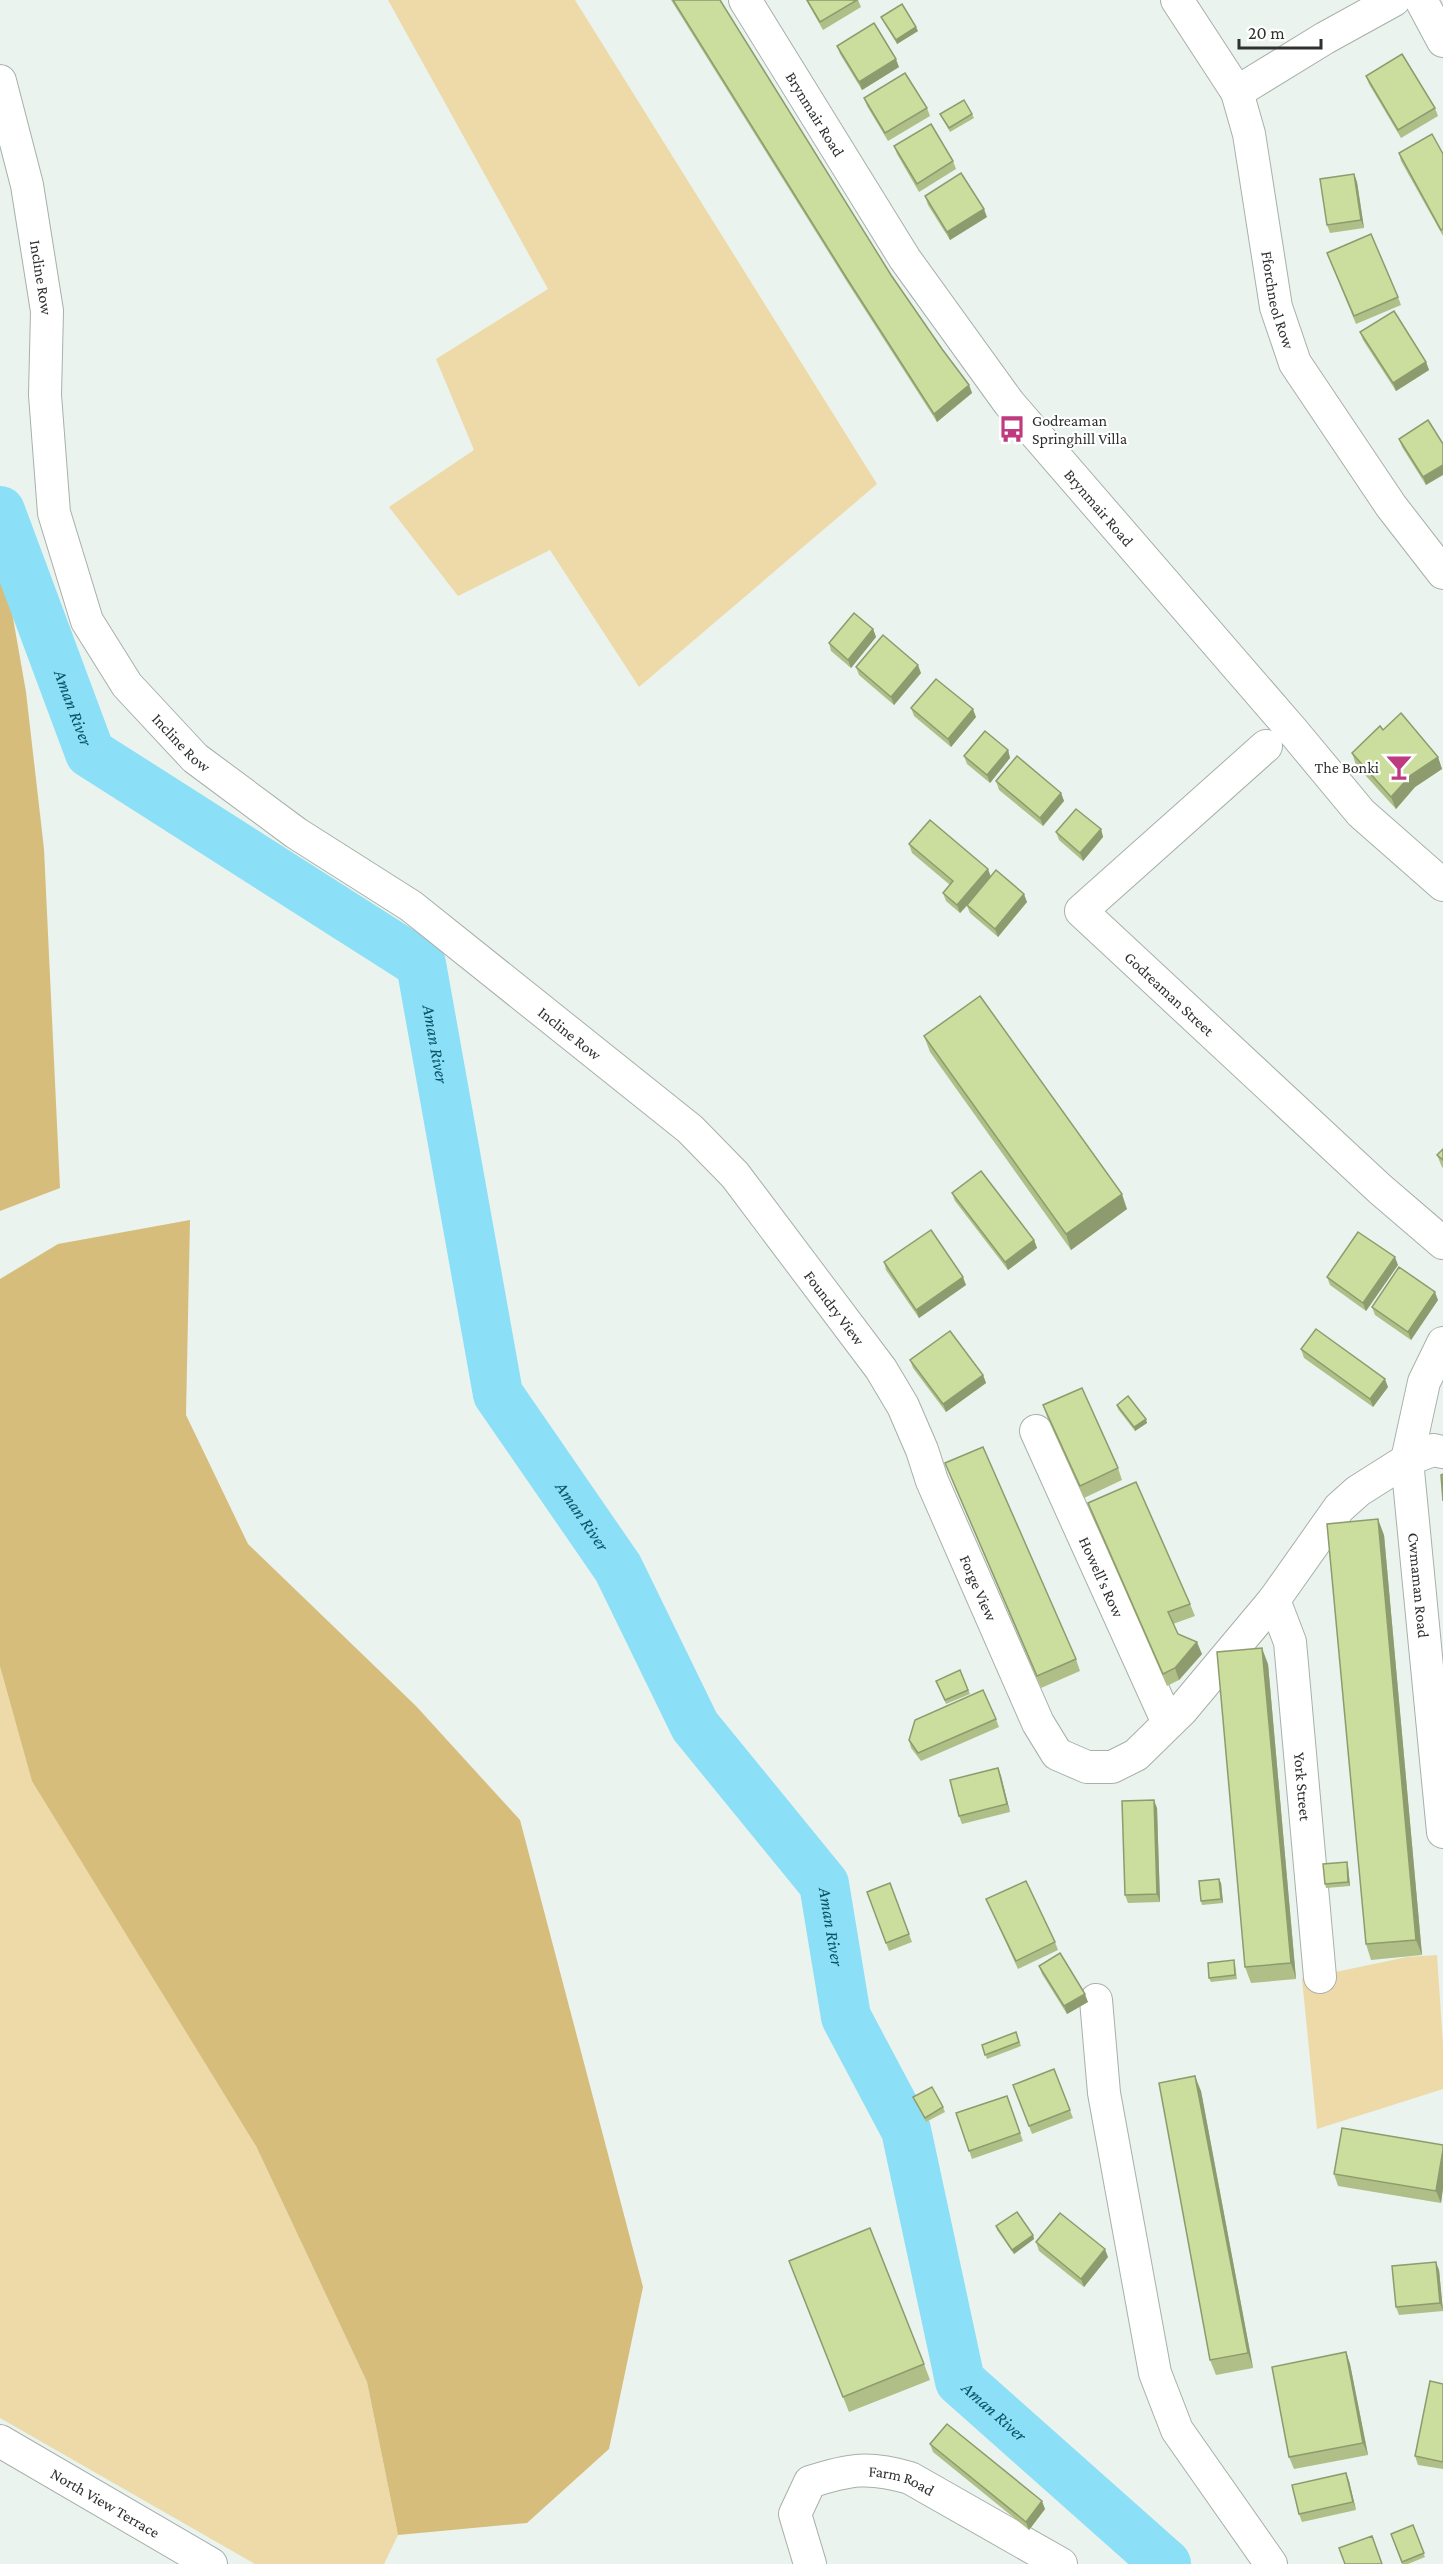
<svg xmlns="http://www.w3.org/2000/svg" width="1443" height="2564" font-family="'Crimson Pro',serif">
<style>
.green{fill:#eddaa8}
.forest{fill:#d6bd7c}
.lines{fill:none;stroke-linecap:round;stroke-linejoin:round}
.river{stroke:#8bdff7;stroke-width:50}
.minor-casing{stroke:#a7b0a9;stroke-width:34}
.minor{stroke:#fff;stroke-width:32}
.wall{fill:#afbf87}
.shaded-wall{fill:#8e9b6e}
.building{fill:#cbde9d;stroke:#8e9b6e;stroke-width:1.5}
.labels{text-anchor:middle;stroke-width:4.5;stroke-linejoin:round;paint-order:stroke}
.street-label{font-size:16px;fill:#2e312f;stroke:#fff}
.poi-label{font-size:16px;fill:#2e312f;stroke:#fff;text-anchor:start}
.water-label{font-size:18px;font-style:italic;fill:#095364;stroke:#fff}
</style>
<rect width="100%" height="100%" fill="#eaf3ed"/>
<g class="green">
<path d="M388 0H575L877 484 639 687 550 550 458 596 389 507 474 450 436 359 548 289Z"/>
<path d="M0 1617 256 2146 367 2382 398 2535 384 2564H255L0 2418Z"/>
<path d="M1437 1955 1443 2044V2089L1317 2129 1302 1979 1407 1957Z"/>
</g>
<g class="forest">
<path d="M0 544 26 692 44 849 60 1188 0 1211Z"/>
<path d="M190 1220 186 1415 248 1544 416 1706 520 1820 643 2287 609 2449 527 2523 398 2535 367 2382 256 2146 32 1781 0 1666V1279L58 1244Z"/>
</g>
<g class="lines">
<path class="river" id="s1" d="M0 511 90 753 421 964 498 1394 618 1568 695 1726 824 1884 846 2017 906 2130 960 2381 1166 2564"/>
<defs>
<g id="minor">
<path id="s2" d="M745 0 905 259 1009 403 1292 730 1361 813 1443 885"/>
<path id="s3" d="M1177 0 1237 92 1249 134 1276 307 1295 363 1391 506 1443 573"/>
<path d="M1421 0 1443 41"/>
<path id="s4" d="M0 81 27 185 47 311 45 395 54 513 87 621 127 685 195 758 296 833 411 906 690 1129 735 1175 881 1369 903 1406 922 1450 932 1481 1038 1723 1057 1754 1087 1767H1112L1136 1755 1182 1710 1274 1600 1339 1508 1358 1491 1407 1460 1433 1450 1443 1452"/>
<path d="M1237 92 1325 38 1394 0"/>
<path id="s5" d="M1266 746 1081 911 1380 1189 1443 1243"/>
<path id="s6" d="M1443 1343 1424 1382 1407 1460 1443 1832"/>
<path id="s7" d="M1036 1431 1168 1723"/>
<path id="s8" d="M1274 1600 1290 1642 1320 1977"/>
<path d="M1096 2000 1104 2093 1155 2373 1177 2430 1271 2564"/>
<path id="s9" d="M0 2441 211 2564"/>
<path id="s10" d="M810 2564 795 2514 810 2482C850 2469 869 2466 910 2478L1061 2564"/>
</g>
</defs>
<use href="#minor" class="minor-casing"/>
<use href="#minor" class="minor"/>
</g>
<g class="wall">
<path d="M671 0H720L891 275 942 349 969 385 972 393 937 422 849 285Z"/>
<path d="M806 0H858L861 7 823 30Z"/>
<path d="M881 17 918 31 897 44 883 21Z"/>
<path d="M837 46 899 67 862 90 840 54Z"/>
<path d="M1366 76 1435 108 1438 116 1401 138 1369 84Z"/>
<path d="M864 98 927 108 930 116 888 141 867 106Z"/>
<path d="M940 114H972L974 118 950 132Z"/>
<path d="M894 146 953 161 956 169 919 192 897 154Z"/>
<path d="M1399 153 1443 154V236L1401 161Z"/>
<path d="M1354 174 1357 182 1364 228 1330 233 1327 225Z"/>
<path d="M925 196 987 217 950 240 928 205Z"/>
<path d="M1330 261 1398 297 1401 305 1356 324Z"/>
<path d="M1360 332 1426 362 1429 370 1396 391 1363 340Z"/>
<path d="M1428 420 1426 485 1402 447 1399 439Z"/>
<path d="M873 629 876 637 851 668 831 651 829 643Z"/>
<path d="M856 667 921 673 894 705 859 675Z"/>
<path d="M911 708 976 717 951 747 914 716Z"/>
<path d="M1383 730 1438 757 1442 769 1415 787 1396 809 1356 765 1352 753Z"/>
<path d="M1008 750 1010 758 990 783 967 764 964 756Z"/>
<path d="M996 781 1061 793 1064 801 1043 826 999 790Z"/>
<path d="M1101 829 1103 837 1083 861 1059 840 1056 832Z"/>
<path d="M909 844 991 877 1027 902 998 937 970 913 967 906 960 913 946 901 943 893 950 885 912 853Z"/>
<path d="M924 1036 1127 1209 1071 1250 930 1052Z"/>
<path d="M1443 1149V1168L1442 1167 1437 1155Z"/>
<path d="M952 1193 1034 1240 1037 1248 1008 1270 955 1201Z"/>
<path d="M884 1262 966 1285 919 1318 886 1270Z"/>
<path d="M1398 1265 1366 1311 1330 1285 1327 1277Z"/>
<path d="M1438 1300 1411 1340 1375 1315 1372 1307Z"/>
<path d="M1301 1349 1388 1387 1373 1407 1304 1358Z"/>
<path d="M910 1360 983 1375 986 1383 946 1412 913 1368Z"/>
<path d="M1043 1405 1118 1468 1122 1480 1084 1498 1047 1417Z"/>
<path d="M1117 1405 1147 1423 1135 1431 1118 1409Z"/>
<path d="M945 1463 1076 1659 1080 1671 1041 1688Z"/>
<path d="M1088 1503 1190 1604 1195 1616 1173 1624 1178 1634 1202 1654 1179 1680 1167 1686 1092 1515Z"/>
<path d="M1384 1535 1422 1955 1371 1960 1366 1944Z"/>
<path d="M1268 1664 1296 1979 1251 1983 1245 1967Z"/>
<path d="M960 1670 970 1694 946 1704 936 1681Z"/>
<path d="M996 1719 999 1727 921 1761 911 1748 909 1740Z"/>
<path d="M998 1768 1001 1776 1010 1812 962 1824 959 1816Z"/>
<path d="M1157 1808 1160 1902 1128 1903 1125 1895Z"/>
<path d="M1348 1866 1350 1886 1326 1888 1325 1884Z"/>
<path d="M890 1883 912 1942 889 1951 867 1892Z"/>
<path d="M1221 1883 1223 1903 1202 1905 1201 1901Z"/>
<path d="M986 1899 1055 1942 1058 1950 1018 1969Z"/>
<path d="M1234 1960 1235 1964 1237 1979 1211 1982 1209 1978Z"/>
<path d="M1039 1966 1088 2002 1067 2014 1042 1974Z"/>
<path d="M1016 2032 1021 2046 987 2059 982 2045Z"/>
<path d="M1054 2069 1073 2118 1032 2134 1013 2085Z"/>
<path d="M1201 2091 1253 2368 1216 2375 1210 2360Z"/>
<path d="M1007 2096 1023 2141 972 2159 956 2113Z"/>
<path d="M913 2097 943 2107 945 2112 926 2122Z"/>
<path d="M1443 2150V2188L1441 2203 1338 2186 1334 2174Z"/>
<path d="M996 2226 1033 2235 1034 2239 1014 2254 997 2230Z"/>
<path d="M1036 2242 1108 2257 1084 2287 1039 2251Z"/>
<path d="M789 2261 924 2364 930 2380 849 2412Z"/>
<path d="M1439 2270 1443 2311 1399 2315 1396 2307Z"/>
<path d="M1346 2352 1350 2364 1368 2455 1294 2469 1289 2457Z"/>
<path d="M1443 2384V2469L1418 2465 1415 2456Z"/>
<path d="M930 2444 1045 2509 1029 2530 933 2452Z"/>
<path d="M1346 2473 1349 2481 1356 2510 1302 2522 1299 2514Z"/>
<path d="M1413 2525 1425 2557 1408 2564H1402L1391 2534Z"/>
</g>
<g class="shaded-wall">
<path d="M916 27 918 31 897 44 896 40Z"/>
<path d="M896 59 899 67 862 90 859 82Z"/>
<path d="M1354 174 1357 182 1364 228 1361 220Z"/>
<path d="M984 209 987 217 950 240 947 232Z"/>
<path d="M1426 362 1429 370 1396 391 1393 383Z"/>
<path d="M969 385 972 393 937 422 934 414Z"/>
<path d="M1443 465V475L1426 485 1423 477Z"/>
<path d="M873 629 876 637 851 668 848 660Z"/>
<path d="M918 665 921 673 894 705 891 697Z"/>
<path d="M973 709 976 717 951 747 948 739Z"/>
<path d="M1008 750 1010 758 990 783 987 775Z"/>
<path d="M1438 757 1442 769 1415 787 1396 809 1391 797 1411 775Z"/>
<path d="M1061 793 1064 801 1043 826 1040 818Z"/>
<path d="M1101 829 1103 837 1083 861 1080 853Z"/>
<path d="M988 869 991 877 960 913 957 905Z"/>
<path d="M1024 894 1027 902 998 937 995 929Z"/>
<path d="M1122 1194 1127 1209 1071 1250 1066 1234Z"/>
<path d="M1034 1240 1037 1248 1008 1270 1005 1262Z"/>
<path d="M1395 1257 1398 1265 1366 1311 1363 1303Z"/>
<path d="M963 1277 966 1285 919 1318 916 1310Z"/>
<path d="M1435 1292 1438 1300 1411 1340 1408 1332Z"/>
<path d="M983 1375 986 1383 946 1412 943 1404Z"/>
<path d="M1385 1379 1388 1387 1373 1407 1370 1399Z"/>
<path d="M1146 1419 1147 1423 1135 1431 1134 1427Z"/>
<path d="M1378 1519 1384 1535 1422 1955 1416 1940Z"/>
<path d="M1197 1642 1202 1654 1179 1680 1175 1668Z"/>
<path d="M1262 1648 1268 1664 1296 1979 1291 1963Z"/>
<path d="M998 1768 1001 1776 1010 1812 1007 1804Z"/>
<path d="M1154 1800 1157 1808 1160 1902 1157 1894Z"/>
<path d="M1347 1862 1348 1866 1350 1886 1348 1882Z"/>
<path d="M1219 1879 1221 1883 1223 1903 1221 1899Z"/>
<path d="M1085 1994 1088 2002 1067 2014 1064 2006Z"/>
<path d="M1195 2076 1201 2091 1253 2368 1248 2353Z"/>
<path d="M1443 2150V2188L1441 2203 1436 2191Z"/>
<path d="M1033 2235 1034 2239 1014 2254 1012 2250Z"/>
<path d="M1105 2249 1108 2257 1084 2287 1081 2279Z"/>
<path d="M1436 2262 1439 2270 1443 2311 1440 2303Z"/>
<path d="M1346 2352 1350 2364 1368 2455 1363 2443Z"/>
<path d="M1346 2473 1349 2481 1356 2510 1353 2502Z"/>
<path d="M1042 2501 1045 2509 1029 2530 1026 2522Z"/>
</g>
<g class="building">
<path d="M673 0H720L891 275 942 349 969 385 934 414 846 277Z"/>
<path d="M807 0H857L820 22Z"/>
<path d="M902 4 916 27 896 40 881 17Z"/>
<path d="M874 23 896 59 859 82 837 46Z"/>
<path d="M1402 54 1435 108 1398 130 1366 76Z"/>
<path d="M905 73 927 108 885 133 864 98Z"/>
<path d="M964 100 972 114 949 128 940 114Z"/>
<path d="M931 124 953 161 917 184 894 146Z"/>
<path d="M1432 134 1443 154V229L1441 230 1399 153Z"/>
<path d="M961 173 984 209 947 232 925 196Z"/>
<path d="M1354 174 1361 220 1327 225 1320 179Z"/>
<path d="M1371 234 1398 297 1354 316 1327 253Z"/>
<path d="M1394 311 1426 362 1393 383 1360 332Z"/>
<path d="M1428 420 1443 444V465L1423 477 1399 439Z"/>
<path d="M854 613 873 629 848 660 829 643Z"/>
<path d="M883 635 918 665 891 697 856 667Z"/>
<path d="M936 679 973 709 948 739 911 708Z"/>
<path d="M1401 713 1438 757 1411 775 1391 797 1352 753 1380 726 1383 730Z"/>
<path d="M985 731 1008 750 987 775 964 756Z"/>
<path d="M1017 756 1061 793 1040 818 996 781Z"/>
<path d="M1076 809 1101 829 1080 853 1056 832Z"/>
<path d="M930 820 988 869 957 905 943 893 953 881 909 844Z"/>
<path d="M996 870 1024 894 995 929 967 905Z"/>
<path d="M980 996 1122 1194 1066 1234 924 1036Z"/>
<path d="M1443 1149V1160L1437 1155Z"/>
<path d="M981 1171 1034 1240 1005 1262 952 1193Z"/>
<path d="M931 1230 963 1277 916 1310 884 1262Z"/>
<path d="M1358 1232 1395 1257 1363 1303 1327 1277Z"/>
<path d="M1399 1267 1435 1292 1408 1332 1372 1307Z"/>
<path d="M1316 1329 1385 1379 1370 1399 1301 1349Z"/>
<path d="M950 1331 983 1375 943 1404 910 1360Z"/>
<path d="M1082 1388 1118 1468 1080 1486 1043 1405Z"/>
<path d="M1128 1396 1146 1419 1134 1427 1117 1405Z"/>
<path d="M983 1447 1076 1659 1037 1676 945 1463Z"/>
<path d="M1443 1474V1501L1441 1475Z"/>
<path d="M1136 1482 1190 1604 1168 1612 1178 1634 1197 1642 1175 1668 1163 1674 1088 1503Z"/>
<path d="M1378 1519 1416 1940 1366 1944 1327 1524Z"/>
<path d="M1262 1648 1291 1963 1245 1967 1217 1652Z"/>
<path d="M960 1670 968 1690 945 1700 936 1681Z"/>
<path d="M983 1690 996 1719 918 1753 909 1740 915 1720Z"/>
<path d="M998 1768 1007 1804 959 1816 950 1780Z"/>
<path d="M1154 1800 1157 1894 1125 1895 1122 1801Z"/>
<path d="M1347 1862 1348 1882 1325 1884 1323 1864Z"/>
<path d="M1219 1879 1221 1899 1201 1901 1199 1881Z"/>
<path d="M1026 1881 1055 1942 1016 1961 986 1899Z"/>
<path d="M890 1883 909 1934 886 1943 867 1892Z"/>
<path d="M1060 1953 1085 1994 1064 2006 1039 1966Z"/>
<path d="M1234 1960 1235 1975 1209 1978 1208 1963Z"/>
<path d="M1016 2032 1019 2042 985 2055 982 2045Z"/>
<path d="M1054 2069 1070 2110 1029 2126 1013 2085Z"/>
<path d="M1195 2076 1248 2353 1210 2360 1159 2083Z"/>
<path d="M932 2087 943 2107 925 2118 913 2097Z"/>
<path d="M1007 2096 1020 2133 969 2151 956 2113Z"/>
<path d="M1342 2128 1443 2145V2150L1436 2191 1334 2174Z"/>
<path d="M1017 2212 1033 2235 1012 2250 996 2226Z"/>
<path d="M1060 2213 1105 2249 1081 2279 1036 2242Z"/>
<path d="M870 2228 924 2364 843 2397 789 2261Z"/>
<path d="M1436 2262 1440 2303 1396 2307 1392 2266Z"/>
<path d="M1346 2352 1363 2443 1289 2457 1272 2367Z"/>
<path d="M1430 2381 1443 2384V2462L1415 2456Z"/>
<path d="M947 2424 1042 2501 1026 2522 930 2444Z"/>
<path d="M1346 2473 1353 2502 1299 2514 1292 2485Z"/>
<path d="M1413 2525 1424 2553 1402 2562 1391 2534Z"/>
<path d="M1372 2536 1382 2564H1345L1339 2548Z"/>
</g>
<defs>
<symbol id="bus-bare" viewBox="-9 -9 18 18"><path d="M-5-6H5V4H4V6H2V4H-2V6H-4V4H-5ZM-3.5-4V0h7V-4ZM-3.5 1.2v1.5H-2V1.2ZM2 1.2v1.5H3.5V1.2Z" fill="#bf3b7f" stroke="#fff" stroke-width="2.5" paint-order="stroke"/></symbol>
<symbol id="bar-bare" viewBox="-9 -9 18 18"><path d="M-6-5H6L.8 .8V4.5H3.5V6h-7V4.5H-.8V.8Z" fill="#bf3b7f" stroke="#fff" stroke-width="2.5" paint-order="stroke"/></symbol>
</defs>
<g fill-rule="evenodd">
<use href="#bus-bare" x="993" y="410" width="38" height="38"/>
<use href="#bar-bare" x="1380" y="748" width="38" height="38"/>
</g>
<g class="labels">
<g class="street-label">
<text dy="6" stroke="none"><textPath href="#s2" startOffset="134">Brynmair Road</textPath></text>
<text dy="6" stroke="none"><textPath href="#s4" startOffset="201">Incline Row</textPath></text>
<text dy="6" stroke="none"><textPath href="#s3" startOffset="322">Fforchneol Row</textPath></text>
<text dy="6" stroke="none"><textPath href="#s2" startOffset="620">Brynmair Road</textPath></text>
<text dy="6" stroke="none"><textPath href="#s4" startOffset="705">Incline Row</textPath></text>
<text dy="6" stroke="none"><textPath href="#s5" startOffset="369">Godreaman Street</textPath></text>
<text dy="6" stroke="none"><textPath href="#s4" startOffset="1191">Incline Row</textPath></text>
<text dy="6" stroke="none"><textPath href="#s4" startOffset="1575">Foundry View</textPath></text>
<text dy="6" stroke="none"><textPath href="#s7" startOffset="160">Howell's Row</textPath></text>
<text dy="6" stroke="none"><textPath href="#s6" startOffset="249">Cwmaman Road</textPath></text>
<text dy="6" stroke="none"><textPath href="#s4" startOffset="1892">Forge View</textPath></text>
<text dy="6" stroke="none"><textPath href="#s8" startOffset="190">York Street</textPath></text>
<text dy="6" stroke="none"><textPath href="#s10" startOffset="182">Farm Road</textPath></text>
<text dy="6" stroke="none"><textPath href="#s9" startOffset="122">North View Terrace</textPath></text>
</g>
<g class="poi-label">
<text x="1032" y="426">Godreaman<tspan x="1032" dy="18">Springhill Villa</tspan></text>
<text x="1379" y="773" text-anchor="end">The Bonki</text>
</g>
<g class="water-label">
<text dy="6" stroke="none"><textPath href="#s1" startOffset="210">Aman River</textPath></text>
<text dy="6" stroke="none"><textPath href="#s1" startOffset="732">Aman River</textPath></text>
<text dy="6" stroke="none"><textPath href="#s1" startOffset="1236">Aman River</textPath></text>
<text dy="6" stroke="none"><textPath href="#s1" startOffset="1722">Aman River</textPath></text>
<text dy="6" stroke="none"><textPath href="#s1" startOffset="2244">Aman River</textPath></text>
</g>
</g>
<path d="M1239 39v9h82v-9" fill="none" stroke="#2e312f" stroke-width="3"/>
<text x="1248" y="39" font-size="18" fill="#2e312f" stroke="#ffffff" stroke-width="4.5" paint-order="stroke">20 m</text>
</svg>
